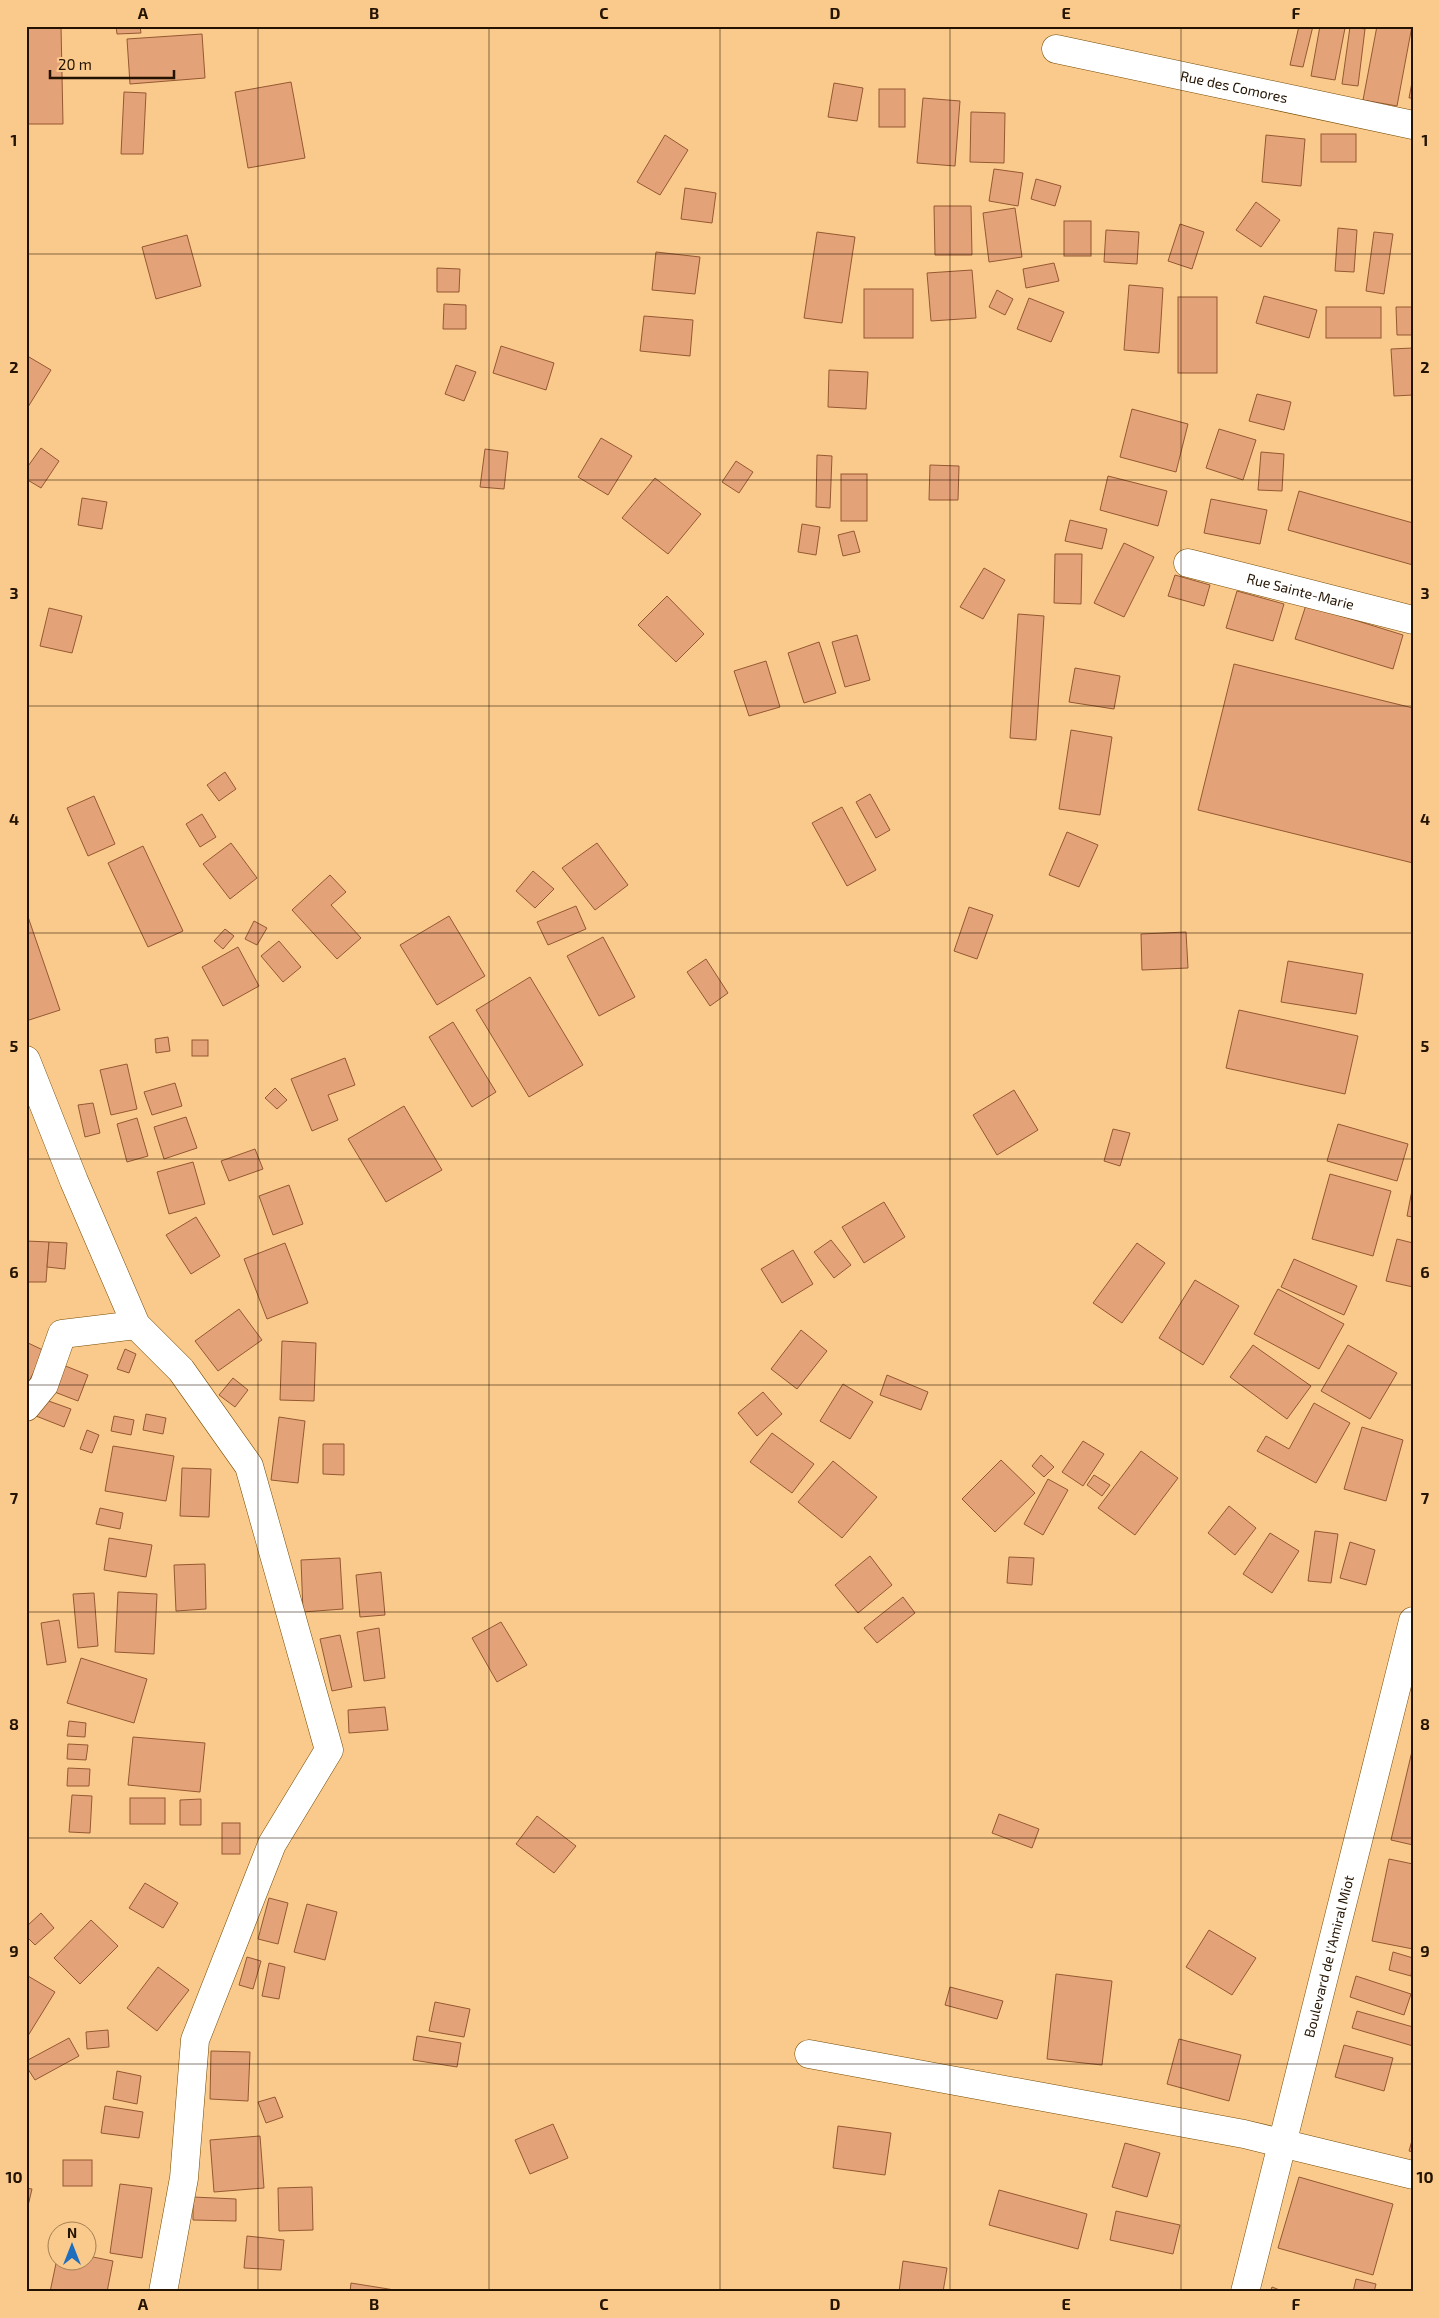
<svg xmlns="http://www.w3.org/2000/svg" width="1439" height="2318" font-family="'Exo 2',sans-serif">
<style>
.building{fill:#e4a279;stroke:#955931}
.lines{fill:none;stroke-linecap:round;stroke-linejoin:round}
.minor-casing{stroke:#764b01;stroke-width:29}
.minor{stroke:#fff;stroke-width:28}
.grid{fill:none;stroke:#241300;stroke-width:1;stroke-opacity:0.55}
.labels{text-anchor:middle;stroke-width:4.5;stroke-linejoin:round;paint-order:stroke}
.street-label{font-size:14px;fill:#241300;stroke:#fac98c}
.neatline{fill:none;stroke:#241300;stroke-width:2}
.grid-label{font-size:16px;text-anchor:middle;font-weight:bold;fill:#241300}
</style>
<rect width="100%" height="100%" fill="#fac98c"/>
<g class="building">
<path d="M26 26H61L63 124H26Z"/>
<path d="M116 26H140L141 33 117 34Z"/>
<path d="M1299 26H1313L1303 67 1290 65Z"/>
<path d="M1320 26 1345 28 1335 80 1311 76Z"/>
<path d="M1377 26H1412L1397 106 1363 100Z"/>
<path d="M1350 27 1365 29 1358 86 1342 84Z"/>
<path d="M202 34 205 78 130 84 127 39Z"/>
<path d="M1413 77V98H1409Z"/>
<path d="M291 82 305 158 248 168 235 92Z"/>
<path d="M834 83 863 88 857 121 828 117Z"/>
<rect x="879" y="89" width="26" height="38"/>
<path d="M124 92 146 93 143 154H121Z"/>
<path d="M923 98 960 101 955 166 917 163Z"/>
<path d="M971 112 1005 113 1004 163 970 162Z"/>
<rect x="1321" y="134" width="35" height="28"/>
<path d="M665 135 688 150 660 195 637 182Z"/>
<path d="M1266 135 1305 139 1301 186 1262 182Z"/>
<path d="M994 169 1023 173 1018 206 989 201Z"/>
<path d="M1036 179 1061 186 1055 206 1031 199Z"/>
<path d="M685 188 716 193 712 223 681 219Z"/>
<path d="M1256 202 1280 220 1261 247 1236 230Z"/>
<path d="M934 206H971L972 255H935Z"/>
<path d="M1015 208 1022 257 989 262 983 213Z"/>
<rect x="1064" y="221" width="27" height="35"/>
<path d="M1180 224 1204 232 1192 269 1168 261Z"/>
<path d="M1338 228 1357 230 1354 272 1335 271Z"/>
<path d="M1106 230 1139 232 1137 264 1104 262Z"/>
<path d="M817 232 855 237 842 323 804 318Z"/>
<path d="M1374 232 1393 234 1384 294 1366 291Z"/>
<path d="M187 235 201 286 156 299 142 247Z"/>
<path d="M656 252 700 257 695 294 652 290Z"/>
<path d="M1054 263 1059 281 1026 288 1023 269Z"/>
<path d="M437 268 460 269 459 292H437Z"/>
<path d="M972 270 976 318 931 321 927 273Z"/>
<path d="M1129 285 1163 288 1159 353 1124 350Z"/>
<rect x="864" y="289" width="49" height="49"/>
<path d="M997 290 1013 299 1005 315 989 307Z"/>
<path d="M1264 296 1317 310 1309 338 1256 323Z"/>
<rect x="1178" y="297" width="39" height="76"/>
<path d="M1029 298 1064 312 1051 342 1017 329Z"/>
<path d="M444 304 466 305V329H443Z"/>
<rect x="1326" y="307" width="55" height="31"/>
<path d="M1396 307H1413V335H1397Z"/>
<path d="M644 316 693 320 690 356 640 351Z"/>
<path d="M501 346 554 363 546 390 493 373Z"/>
<path d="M1413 348V395L1394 396 1391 349Z"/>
<path d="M29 357 51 370 28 407 26 406V361Z"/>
<path d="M456 365 476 372 464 401 445 394Z"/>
<path d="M829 370 868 372 866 409 828 407Z"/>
<path d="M1257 394 1291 402 1284 430 1249 421Z"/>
<path d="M1132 409 1188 424 1176 472 1120 457Z"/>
<path d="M1219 429 1256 440 1243 480 1206 468Z"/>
<path d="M601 438 632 456 608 495 578 477Z"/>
<path d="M41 448 59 461 41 488 26 479V469Z"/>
<path d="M485 449 508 452 504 489 480 487Z"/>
<path d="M1261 452 1284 454 1282 491 1258 490Z"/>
<path d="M817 455 832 456 830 508 816 507Z"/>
<path d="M736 461 753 472 739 493 722 482Z"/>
<path d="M930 465 959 466 958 500H929Z"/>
<rect x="841" y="474" width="26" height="47"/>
<path d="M1108 476 1167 491 1158 526 1100 510Z"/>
<path d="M655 478 701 514 668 554 622 518Z"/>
<path d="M1299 491 1413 523V565L1288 530Z"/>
<path d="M82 498 107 502 102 529 78 525Z"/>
<path d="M1211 499 1267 510 1260 544 1204 533Z"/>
<path d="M1070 520 1107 529 1102 549 1065 541Z"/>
<path d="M802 524 820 527 816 555 798 552Z"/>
<path d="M854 531 860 552 843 556 838 535Z"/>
<path d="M1124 543 1154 557 1124 617 1094 603Z"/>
<path d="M1055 554H1082L1081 604 1054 603Z"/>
<path d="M984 568 1005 580 983 619 960 607Z"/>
<path d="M1175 575 1210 585 1204 606 1168 596Z"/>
<path d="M1237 591 1284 604 1273 641 1226 628Z"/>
<path d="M667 596 704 634 676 662 638 625Z"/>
<path d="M1306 605 1403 635 1393 669 1295 639Z"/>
<path d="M49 608 82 616 72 653 40 646Z"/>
<path d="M1018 614 1044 616 1036 740 1010 738Z"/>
<path d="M857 635 870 680 845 687 832 642Z"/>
<path d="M819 642 836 693 804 703 788 653Z"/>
<path d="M766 661 780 707 749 716 734 671Z"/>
<path d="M1234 664 1413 708V863L1198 810Z"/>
<path d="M1075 668 1120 676 1114 709 1069 702Z"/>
<path d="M1071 730 1112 737 1100 815 1059 809Z"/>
<path d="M225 772 236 789 219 801 207 785Z"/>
<path d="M870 794 890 830 876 838 856 802Z"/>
<path d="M94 796 115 844 88 856 67 808Z"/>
<path d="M842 807 876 870 847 886 812 823Z"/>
<path d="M202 814 216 837 200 847 186 824Z"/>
<path d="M1067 832 1098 845 1079 887 1049 875Z"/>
<path d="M231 843 257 878 230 899 203 864Z"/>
<path d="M597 843 628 885 595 910 562 868Z"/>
<path d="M143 846 183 931 148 947 108 863Z"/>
<path d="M533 871 554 889 535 908 516 891Z"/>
<path d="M330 875 346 892 331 905 361 938 337 959 292 910Z"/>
<path d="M576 906 586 929 548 945 537 922Z"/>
<path d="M969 907 993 915 977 959 954 951Z"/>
<path d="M26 911 60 1010 26 1021Z"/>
<path d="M449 916 485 976 437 1005 400 945Z"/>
<path d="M254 921 267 928 257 945 245 939Z"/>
<path d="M225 929 234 936 223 949 214 941Z"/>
<path d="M1186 932 1188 968 1142 970 1141 934Z"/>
<path d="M603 937 635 997 599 1016 567 956Z"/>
<path d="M279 941 301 967 283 982 261 956Z"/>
<path d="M238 947 259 986 223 1006 202 967Z"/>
<path d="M706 959 728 993 710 1006 687 972Z"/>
<path d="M1288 961 1363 974 1356 1014 1281 1002Z"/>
<path d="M530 977 583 1065 529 1097 476 1010Z"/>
<path d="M1239 1010 1358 1036 1345 1094 1226 1068Z"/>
<path d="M453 1022 496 1092 472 1107 429 1037Z"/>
<path d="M168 1037 170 1051 156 1053 155 1039Z"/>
<rect x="192" y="1040" width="16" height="16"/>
<path d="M345 1058 355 1085 328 1095 338 1120 312 1131 291 1079Z"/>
<path d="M127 1064 137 1109 111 1115 100 1070Z"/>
<path d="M175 1083 182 1106 152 1115 144 1092Z"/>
<path d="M275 1088 287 1100 277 1109 265 1098Z"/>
<path d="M1014 1090 1038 1130 997 1155 973 1115Z"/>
<path d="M93 1103 100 1133 85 1137 78 1105Z"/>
<path d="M404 1106 442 1170 386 1202 348 1139Z"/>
<path d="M186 1117 197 1148 164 1159 154 1127Z"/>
<path d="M137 1118 148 1156 127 1162 117 1124Z"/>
<path d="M1338 1124 1408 1144 1397 1181 1327 1161Z"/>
<path d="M1113 1129 1130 1133 1120 1166 1104 1161Z"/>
<path d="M255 1149 263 1169 229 1181 221 1161Z"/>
<path d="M193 1162 205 1204 169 1214 157 1172Z"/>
<path d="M1330 1174 1391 1191 1373 1256 1312 1239Z"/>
<path d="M289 1185 303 1224 273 1235 259 1196Z"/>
<path d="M1413 1185V1217L1407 1216Z"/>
<path d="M884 1202 905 1237 864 1263 842 1227Z"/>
<path d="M196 1217 220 1256 191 1274 166 1235Z"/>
<path d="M1397 1239 1413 1243V1287L1386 1281Z"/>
<path d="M831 1240 851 1265 834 1278 814 1252Z"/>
<path d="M26 1241 49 1242 46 1282H26Z"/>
<path d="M49 1242 67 1243 65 1269 47 1267Z"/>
<path d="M285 1243 308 1303 267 1319 244 1259Z"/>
<path d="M1137 1243 1165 1263 1122 1323 1093 1303Z"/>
<path d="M793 1250 813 1284 782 1303 761 1269Z"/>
<path d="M1294 1259 1357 1286 1344 1315 1281 1287Z"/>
<path d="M1195 1280 1239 1306 1203 1365 1159 1338Z"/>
<path d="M1278 1289 1344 1324 1319 1369 1254 1334Z"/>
<path d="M239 1309 262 1340 218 1371 195 1341Z"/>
<path d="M801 1330 827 1351 797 1389 771 1369Z"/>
<path d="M282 1341 316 1343 314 1401 280 1400Z"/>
<path d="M26 1342 45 1351 26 1387Z"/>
<path d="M1253 1345 1311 1386 1287 1419 1230 1377Z"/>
<path d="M1348 1345 1397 1373 1370 1419 1321 1391Z"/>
<path d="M125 1349 136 1354 129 1373 117 1369Z"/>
<path d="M63 1365 88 1375 78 1401 52 1391Z"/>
<path d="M887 1375 928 1392 921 1410 880 1395Z"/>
<path d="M233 1378 248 1390 235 1407 219 1395Z"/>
<path d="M843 1384 873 1402 850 1439 820 1421Z"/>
<path d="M763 1392 782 1414 757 1436 738 1413Z"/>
<path d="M43 1399 71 1409 64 1427 36 1416Z"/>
<path d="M1314 1403 1350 1423 1316 1483 1257 1451 1266 1436 1289 1449Z"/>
<path d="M146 1414 166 1418 163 1434 143 1430Z"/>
<path d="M114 1416 134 1420 131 1435 111 1431Z"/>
<path d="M279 1417 305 1421 298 1483 271 1480Z"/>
<path d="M1362 1427 1403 1440 1386 1501 1344 1489Z"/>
<path d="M87 1430 99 1435 92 1453 80 1449Z"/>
<path d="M772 1433 814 1464 792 1493 750 1462Z"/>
<path d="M1083 1441 1104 1454 1083 1486 1062 1472Z"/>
<path d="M323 1444H344V1475L323 1474Z"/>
<path d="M113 1446 174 1456 166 1501 105 1491Z"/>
<path d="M1141 1451 1178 1478 1135 1535 1098 1508Z"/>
<path d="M1041 1455 1054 1467 1044 1477 1032 1466Z"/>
<path d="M1001 1460 1035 1493 995 1532 962 1499Z"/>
<path d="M833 1461 877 1497 842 1538 798 1502Z"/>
<path d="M182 1468 211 1469 209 1517 180 1516Z"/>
<path d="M1094 1475 1110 1485 1102 1496 1087 1485Z"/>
<path d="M1048 1479 1068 1490 1043 1535 1024 1524Z"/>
<path d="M1229 1506 1256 1528 1235 1555 1208 1533Z"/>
<path d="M100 1508 123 1513 120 1529 96 1524Z"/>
<path d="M1315 1531 1338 1534 1331 1583 1308 1581Z"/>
<path d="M1270 1533 1299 1551 1272 1593 1243 1574Z"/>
<path d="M109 1538 152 1545 146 1577 104 1570Z"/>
<path d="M1350 1542 1375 1550 1366 1585 1340 1578Z"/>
<path d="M870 1556 892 1585 858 1613 835 1585Z"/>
<path d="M1009 1557 1034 1558 1032 1585 1007 1583Z"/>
<path d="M340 1558 343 1609 303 1612 301 1560Z"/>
<path d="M205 1564 206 1609 176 1611 174 1565Z"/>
<path d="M381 1572 385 1615 360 1617 356 1575Z"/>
<path d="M118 1592 157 1594 154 1654 115 1652Z"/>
<path d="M94 1593 98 1646 78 1648 73 1594Z"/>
<path d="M903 1597 915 1613 877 1643 864 1628Z"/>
<path d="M59 1620 66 1662 47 1665 41 1623Z"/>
<path d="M501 1622 527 1665 497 1682 472 1638Z"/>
<path d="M379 1628 385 1678 364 1681 357 1632Z"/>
<path d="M340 1635 352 1687 332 1691 320 1639Z"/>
<path d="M81 1658 147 1679 134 1723 67 1703Z"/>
<path d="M385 1707 388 1730 349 1733 348 1710Z"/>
<path d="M69 1721 86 1723 85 1737 67 1736Z"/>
<path d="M133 1737 205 1743 200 1792 128 1785Z"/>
<path d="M68 1744 88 1745 86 1760 67 1759Z"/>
<path d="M1413 1747V1845L1391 1840Z"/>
<path d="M68 1768 90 1769 89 1786H67Z"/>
<path d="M72 1795 92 1796 90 1833 69 1832Z"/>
<rect x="130" y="1798" width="35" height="26"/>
<path d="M201 1799V1825H180V1800Z"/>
<path d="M999 1814 1039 1829 1032 1848 992 1833Z"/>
<path d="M537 1816 576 1846 554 1873 516 1844Z"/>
<rect x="222" y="1823" width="18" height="31"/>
<path d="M1389 1859 1413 1864V1949L1372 1941Z"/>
<path d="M145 1883 178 1903 163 1928 129 1908Z"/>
<path d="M269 1898 288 1903 278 1944 258 1939Z"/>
<path d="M307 1904 337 1912 325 1960 294 1952Z"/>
<path d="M41 1913 54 1928 35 1945 26 1936V1927Z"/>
<path d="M91 1920 118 1946 80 1984 54 1958Z"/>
<path d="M1209 1930 1256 1958 1232 1995 1186 1967Z"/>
<path d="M1393 1952 1413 1958 1411 1976 1389 1970Z"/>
<path d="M247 1957 261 1961 253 1989 239 1985Z"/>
<path d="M269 1963 285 1967 279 1999 262 1996Z"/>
<path d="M158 1967 189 1990 157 2031 127 2008Z"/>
<path d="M1056 1974 1112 1981 1102 2065 1047 2059Z"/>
<path d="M28 1976 55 1992 26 2039V1980Z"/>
<path d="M1356 1976 1411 1994 1404 2015 1350 1997Z"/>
<path d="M950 1987 1003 2001 997 2019 945 2005Z"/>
<path d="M435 2002 470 2009 464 2037 429 2031Z"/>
<path d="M1357 2011 1413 2027V2046L1352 2028Z"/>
<path d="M108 2030 109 2047 87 2049 86 2032Z"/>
<path d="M417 2036 461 2043 457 2067 413 2060Z"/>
<path d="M69 2038 79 2056 35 2080 26 2066V2061Z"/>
<path d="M1179 2039 1241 2055 1229 2101 1167 2084Z"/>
<path d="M1344 2045 1393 2058 1384 2091 1335 2077Z"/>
<path d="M211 2051 250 2052 248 2101 210 2099Z"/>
<path d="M117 2071 141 2076 137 2104 113 2099Z"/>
<path d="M275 2097 283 2117 266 2123 258 2102Z"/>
<path d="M105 2106 143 2112 139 2138 101 2133Z"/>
<path d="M553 2124 568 2158 530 2174 515 2140Z"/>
<path d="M838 2126 891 2133 885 2175 833 2168Z"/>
<path d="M260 2136 264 2188 214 2192 210 2140Z"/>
<path d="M1413 2137V2152L1409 2151Z"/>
<path d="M1125 2143 1160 2153 1147 2197 1112 2187Z"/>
<rect x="63" y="2160" width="29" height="26"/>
<path d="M1299 2177 1393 2204 1373 2275 1278 2248Z"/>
<path d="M120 2184 152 2188 142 2258 110 2253Z"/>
<path d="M312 2187 313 2230 279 2231 278 2188Z"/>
<path d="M26 2188 32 2189 26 2214Z"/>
<path d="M999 2190 1087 2214 1078 2249 989 2225Z"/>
<path d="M193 2197 236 2199V2221L193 2220Z"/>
<path d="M1116 2211 1180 2225 1173 2254 1110 2240Z"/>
<path d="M247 2236 284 2240 281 2270 244 2268Z"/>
<path d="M58 2254V2260H88V2256L113 2261 107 2292H50Z"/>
<path d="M903 2261 947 2268 943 2292H899Z"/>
<path d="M1356 2279 1376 2284 1374 2292H1353Z"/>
<path d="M351 2283 407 2292H350Z"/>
<path d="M1272 2287 1285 2292H1270Z"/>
</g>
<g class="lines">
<defs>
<g id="minor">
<path id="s1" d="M1056 49 1413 125"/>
<path id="s2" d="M1188 563 1413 620"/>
<path d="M26 1060 74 1181 136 1325 181 1370 249 1466 329 1750 272 1844 195 2040 184 2178 163 2292"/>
<path d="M26 1407 44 1385 62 1334 136 1325"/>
<path d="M809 2054 1244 2134 1413 2175"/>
<path id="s3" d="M1245 2292 1413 1621"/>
</g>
</defs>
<use href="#minor" class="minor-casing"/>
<use href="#minor" class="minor"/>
</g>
<path class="grid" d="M258 26V2292M489 26V2292M720 26V2292M950 26V2292M1181 26V2292M26 254H1413M26 480H1413M26 706H1413M26 933H1413M26 1159H1413M26 1385H1413M26 1612H1413M26 1838H1413M26 2064H1413"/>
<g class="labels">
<g class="street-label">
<text dy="5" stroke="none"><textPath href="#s1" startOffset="182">Rue des Comores</textPath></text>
<text dy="5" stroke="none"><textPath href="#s2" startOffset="116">Rue Sainte-Marie</textPath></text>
<text dy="5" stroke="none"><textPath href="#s3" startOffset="346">Boulevard de l'Amiral Miot</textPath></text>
</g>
</g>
<rect width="1439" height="2318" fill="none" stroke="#fac98c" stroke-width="55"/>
<g transform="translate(72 2246)"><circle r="24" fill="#fac98c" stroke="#a48054"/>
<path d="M0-4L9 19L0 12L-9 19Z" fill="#1e6ebd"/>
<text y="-8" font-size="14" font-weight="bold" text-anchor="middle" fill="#241300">N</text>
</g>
<path d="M50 70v8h124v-8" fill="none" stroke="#241300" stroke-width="2.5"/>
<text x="58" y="70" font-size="15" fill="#241300" stroke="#fac98c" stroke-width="4" paint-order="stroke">20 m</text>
<rect x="28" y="28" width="1384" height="2262" class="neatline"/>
<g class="grid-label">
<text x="143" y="19">A</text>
<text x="374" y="19">B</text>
<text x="604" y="19">C</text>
<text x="835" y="19">D</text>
<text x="1066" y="19">E</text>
<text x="1296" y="19">F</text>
<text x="14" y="146">1</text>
<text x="1425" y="146">1</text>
<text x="14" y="373">2</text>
<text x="1425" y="373">2</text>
<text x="14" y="599">3</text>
<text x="1425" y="599">3</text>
<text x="14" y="825">4</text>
<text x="1425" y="825">4</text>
<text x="14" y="1052">5</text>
<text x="1425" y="1052">5</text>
<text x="14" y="1278">6</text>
<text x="1425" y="1278">6</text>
<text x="14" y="1504">7</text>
<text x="1425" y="1504">7</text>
<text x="14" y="1730">8</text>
<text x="1425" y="1730">8</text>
<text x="14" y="1957">9</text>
<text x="1425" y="1957">9</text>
<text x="14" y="2183">10</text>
<text x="1425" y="2183">10</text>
<text x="143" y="2310">A</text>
<text x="374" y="2310">B</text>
<text x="604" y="2310">C</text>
<text x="835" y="2310">D</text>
<text x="1066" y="2310">E</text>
<text x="1296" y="2310">F</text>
</g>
</svg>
